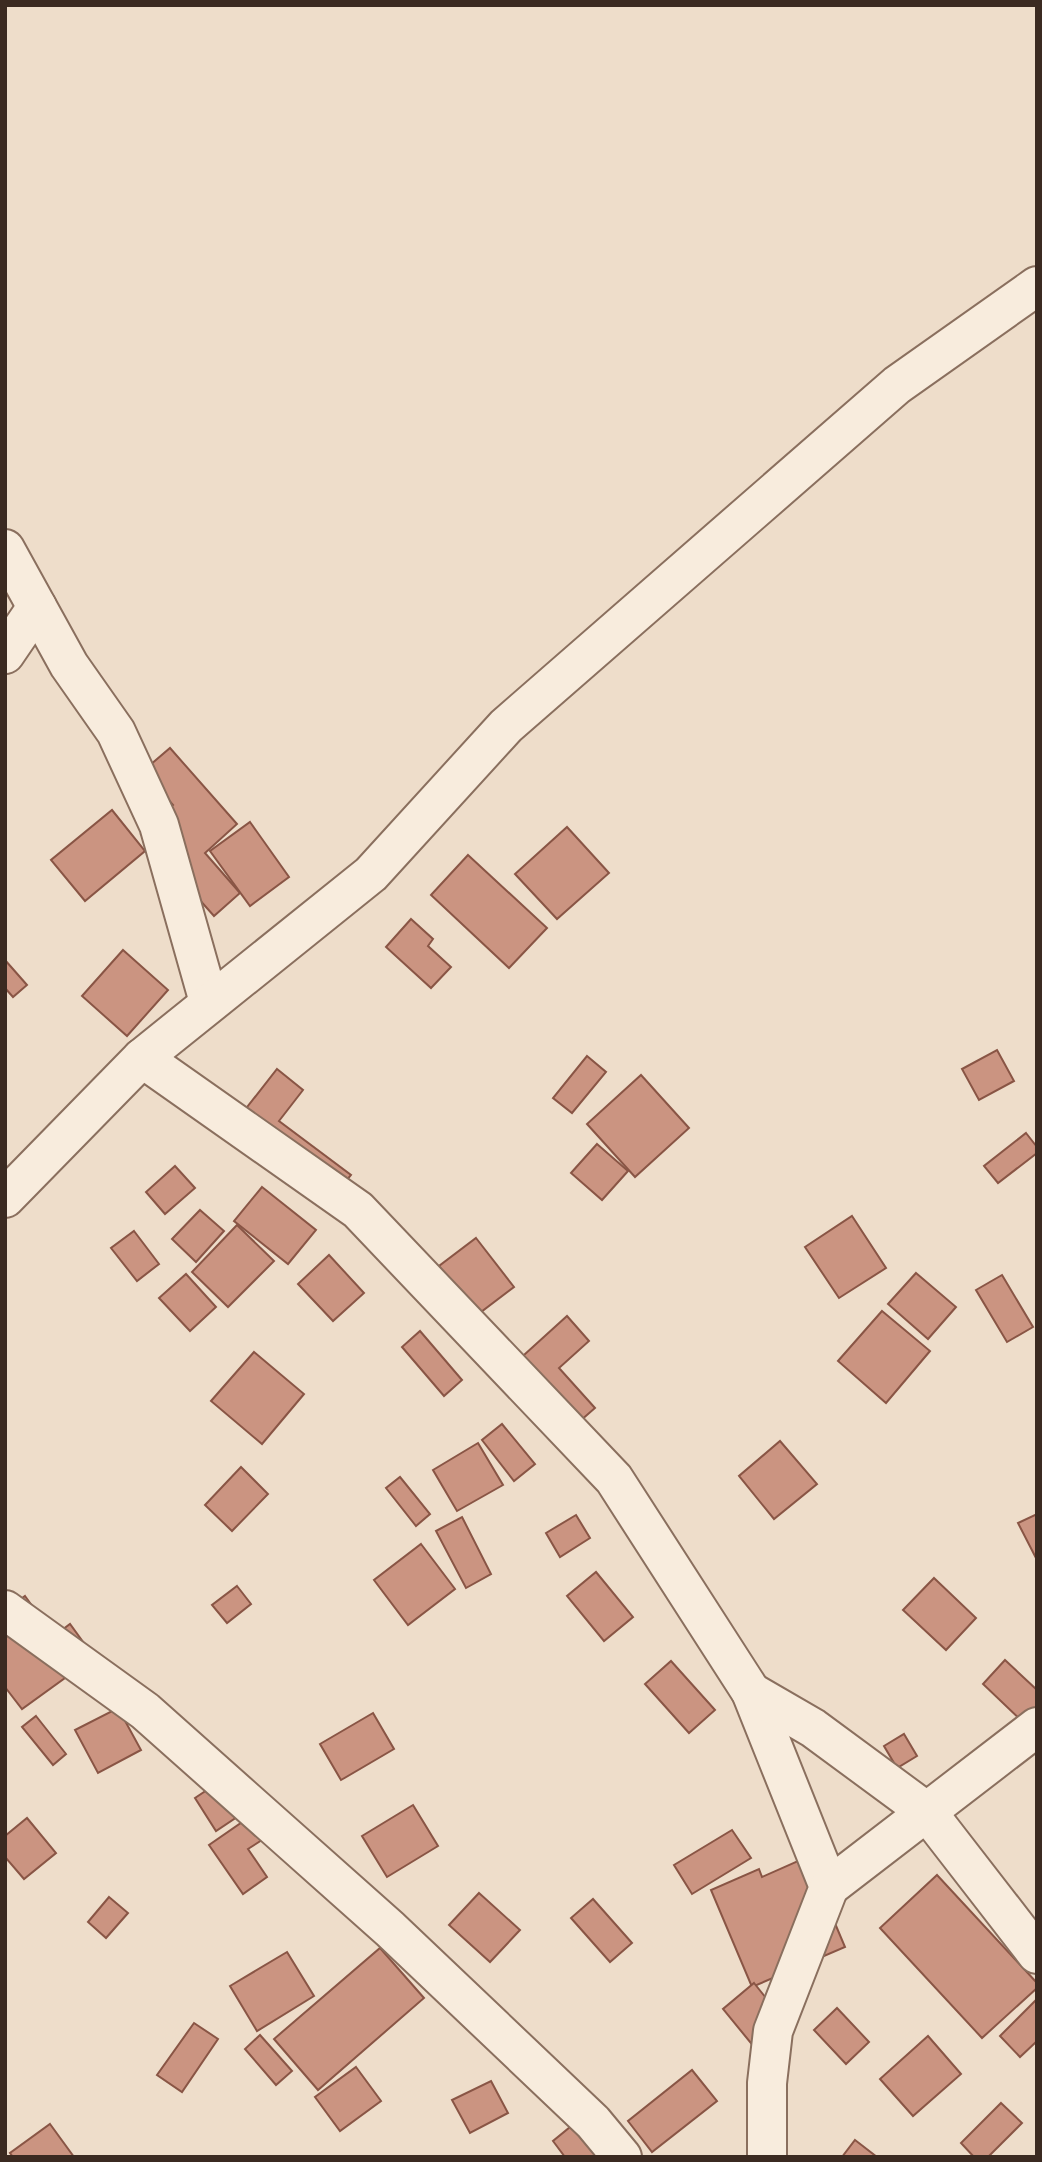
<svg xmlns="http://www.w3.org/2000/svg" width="1042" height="2162" font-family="Bitter,serif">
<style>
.building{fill:#cb9481;stroke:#895545;stroke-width:2}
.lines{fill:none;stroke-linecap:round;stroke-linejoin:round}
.street-casing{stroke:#8a6f5e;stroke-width:42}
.street{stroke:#f8ecdd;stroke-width:38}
</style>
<rect width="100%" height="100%" fill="#eeddca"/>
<g class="building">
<path d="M170 748 237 824 205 853 240 893 214 916 141 834 173 805 143 771Z"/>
<path d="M112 810 145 851 85 901 51 860Z"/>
<path d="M250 822 289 877 250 906 210 851Z"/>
<path d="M567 827 609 873 557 919 515 874Z"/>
<path d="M468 855 547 928 509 968 431 895Z"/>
<path d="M411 919 433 939 428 946 451 967 431 988 386 947Z"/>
<path d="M123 950 168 990 127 1036 82 996Z"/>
<path d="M5 960 27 985 13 997 5 988Z"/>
<path d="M997 1050 1014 1081 979 1100 962 1069Z"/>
<path d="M587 1056 606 1072 572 1113 553 1098Z"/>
<path d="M277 1069 303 1090 279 1121 351 1175 330 1201 233 1125Z"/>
<path d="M641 1075 689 1128 635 1177 587 1124Z"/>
<path d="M1026 1133 1037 1147V1153L998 1183 984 1166Z"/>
<path d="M597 1144 628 1171 602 1200 571 1173Z"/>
<path d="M175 1166 195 1188 165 1214 146 1192Z"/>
<path d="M262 1187 316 1230 288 1264 234 1221Z"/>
<path d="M200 1210 224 1231 196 1262 172 1239Z"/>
<path d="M852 1216 886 1268 839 1298 805 1247Z"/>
<path d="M237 1225 274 1261 228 1307 192 1272Z"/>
<path d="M134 1231 159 1264 137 1281 111 1248Z"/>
<path d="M476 1238 514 1287 477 1315 439 1266Z"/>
<path d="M329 1255 364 1293 333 1321 298 1284Z"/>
<path d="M916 1273 956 1307 928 1339 888 1304Z"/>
<path d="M186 1274 216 1307 190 1331 159 1298Z"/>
<path d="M1002 1275 1033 1327 1007 1342 976 1290Z"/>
<path d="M882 1311 930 1351 886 1403 838 1361Z"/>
<path d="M567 1316 589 1341 559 1368 595 1408 572 1428 514 1364Z"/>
<path d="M420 1331 462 1380 444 1396 402 1347Z"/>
<path d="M254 1352 304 1394 262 1444 211 1401Z"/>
<path d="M502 1424 535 1464 514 1481 482 1440Z"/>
<path d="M780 1441 817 1484 774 1519 739 1476Z"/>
<path d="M478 1443 503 1485 457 1511 433 1470Z"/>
<path d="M241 1467 268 1494 232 1531 205 1505Z"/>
<path d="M400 1477 430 1514 416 1526 386 1488Z"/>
<path d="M1037 1514V1560L1018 1523Z"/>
<path d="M576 1515 590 1538 560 1557 546 1533Z"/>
<path d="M462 1517 491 1574 466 1588 436 1531Z"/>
<path d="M421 1544 455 1589 408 1625 374 1580Z"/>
<path d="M596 1572 633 1617 604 1641 567 1596Z"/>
<path d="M934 1578 976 1618 946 1650 903 1610Z"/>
<path d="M237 1586 251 1604 227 1623 212 1605Z"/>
<path d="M25 1596 54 1636 70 1624 94 1657 22 1709 5 1687V1611Z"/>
<path d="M1005 1660 1037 1690V1716L1027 1726 983 1684Z"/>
<path d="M671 1661 715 1710 689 1733 645 1684Z"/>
<path d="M118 1708 141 1750 98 1773 75 1730Z"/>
<path d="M373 1713 394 1749 341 1780 320 1744Z"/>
<path d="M36 1716 66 1754 53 1765 22 1727Z"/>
<path d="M904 1734 917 1756 897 1768 884 1746Z"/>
<path d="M228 1776 249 1809 216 1831 195 1798Z"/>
<path d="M413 1805 438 1846 387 1877 362 1836Z"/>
<path d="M251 1816 265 1838 248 1849 267 1877 243 1894 209 1845Z"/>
<path d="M27 1818 56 1853 24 1879 5 1857V1836Z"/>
<path d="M732 1830 751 1858 692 1894 674 1865Z"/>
<path d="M807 1857 845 1947 752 1987 711 1890 759 1869 762 1877Z"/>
<path d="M937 1875 1037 1983V1988L982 2038 880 1928Z"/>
<path d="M479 1893 520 1930 490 1962 449 1925Z"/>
<path d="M109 1897 128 1913 106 1938 88 1922Z"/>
<path d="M593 1899 632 1943 610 1962 571 1918Z"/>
<path d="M380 1948 424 1998 318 2090 274 2039Z"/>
<path d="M287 1952 314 1996 257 2031 230 1986Z"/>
<path d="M754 1983 786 2023 755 2048 723 2009Z"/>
<path d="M1037 1999V2041L1020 2057 1000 2036Z"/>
<path d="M837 2008 869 2042 846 2064 814 2030Z"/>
<path d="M194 2023 218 2039 182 2092 157 2075Z"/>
<path d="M260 2035 292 2071 276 2085 245 2049Z"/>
<path d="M928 2036 961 2074 913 2116 880 2079Z"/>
<path d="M356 2067 381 2101 340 2131 315 2097Z"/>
<path d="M692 2070 717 2101 652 2152 628 2121Z"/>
<path d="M491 2081 508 2113 470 2133 452 2100Z"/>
<path d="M1001 2103 1022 2123 988 2157H974L961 2143Z"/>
<path d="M586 2114 619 2157H565L553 2141Z"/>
<path d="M50 2124 74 2157H13L10 2153Z"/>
<path d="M855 2140 877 2157H842Z"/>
</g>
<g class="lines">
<defs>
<g id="street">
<path d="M5 549 69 665 116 732 159 825 209 1002"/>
<path d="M5 654 37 607"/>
<path d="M142 1058 358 1210 614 1479 751 1692 829 1887 773 2031 767 2083V2157"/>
<path d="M5 1198 142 1058 371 874 506 726 897 385 1037 286"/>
<path d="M5 1610 145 1711 390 1929 593 2122 622 2157"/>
<path d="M751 1692 813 1728 927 1812 1037 1954"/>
<path d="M829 1887 1037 1727"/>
</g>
</defs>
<use href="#street" class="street-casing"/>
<use href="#street" class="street"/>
</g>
<rect width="1042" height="2162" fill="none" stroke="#3b2a21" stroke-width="14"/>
</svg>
